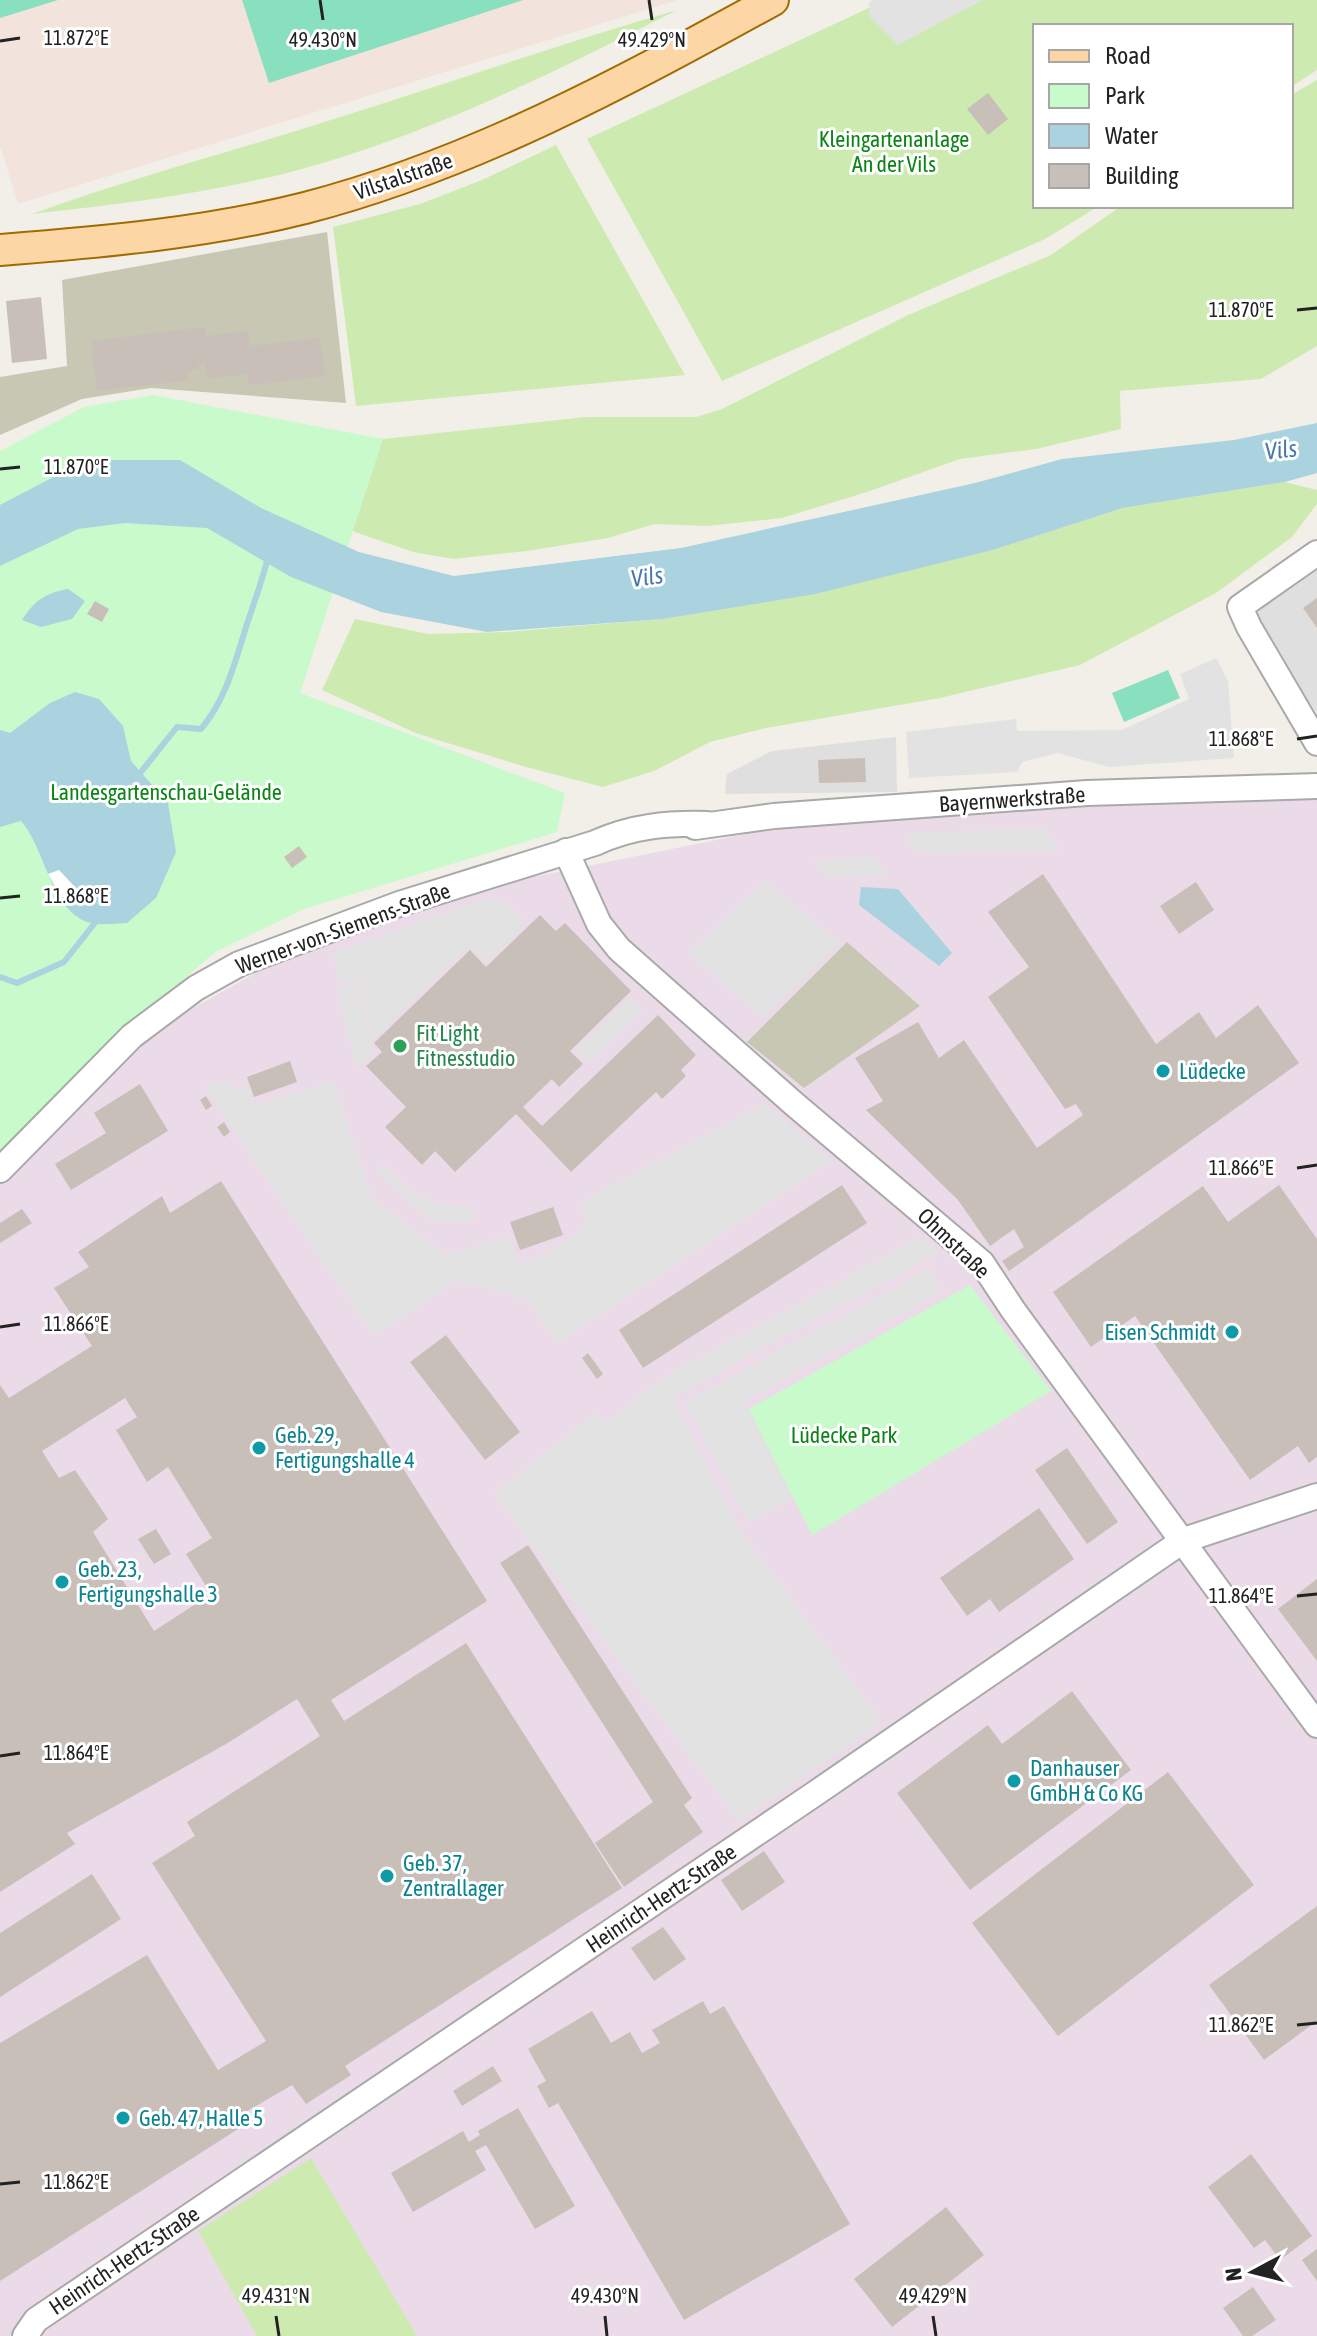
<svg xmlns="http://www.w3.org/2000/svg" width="1317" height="2336" font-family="'Asap Condensed',sans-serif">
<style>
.residential{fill:#e0dfdf}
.industrial{fill:#ebdbe8}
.military{fill:#f3e3dd}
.construction{fill:#c7c7b4}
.grass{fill:#cdebb0}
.park{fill:#c8facc}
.pitch{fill:#88e0be}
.parking{fill:#e2e2e2}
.water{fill:#aad3df}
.pier{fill:#fff}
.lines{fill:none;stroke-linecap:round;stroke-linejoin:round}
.stream{stroke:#aad3df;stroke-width:6}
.building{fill:#c7bfb8;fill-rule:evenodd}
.minor-casing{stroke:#a9a9a9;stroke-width:28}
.major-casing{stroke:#a06b00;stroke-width:34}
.minor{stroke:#fff;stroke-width:24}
.major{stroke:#fcd6a4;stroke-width:30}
.ticks{fill:none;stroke:#222;stroke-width:3}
.leisure-dot{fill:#2e9e5b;stroke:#fff;stroke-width:3}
.culture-dot{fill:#0f9aa8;stroke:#fff;stroke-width:3}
.labels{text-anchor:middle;stroke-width:6;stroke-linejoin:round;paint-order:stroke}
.park-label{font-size:22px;fill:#0c8416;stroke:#fff}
.street-label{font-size:22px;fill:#222;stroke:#fff}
.leisure-label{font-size:22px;fill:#27864d;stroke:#fff;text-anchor:start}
.culture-label{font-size:22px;fill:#0d838f;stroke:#fff;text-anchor:start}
.water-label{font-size:24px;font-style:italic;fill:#4a7aab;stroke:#fff}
.ticks-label{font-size:20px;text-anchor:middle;fill:#222;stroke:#fff;stroke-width:6;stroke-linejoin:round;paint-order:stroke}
</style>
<rect width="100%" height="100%" fill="#f2efe9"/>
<g class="residential">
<path d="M1317 565V713L1258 627 1257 616 1263 603Z"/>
<path d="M896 737 897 792 725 794 727 774 772 751Z"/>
</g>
<path class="industrial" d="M1317 791V2336H0V1181L136 1040 291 953 528 878 785 826Z"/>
<path class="military" d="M0 0H678L18 204 0 146Z"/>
<g class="construction">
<path d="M327 232 346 403 151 388 82 399 0 435V377L67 366 62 280Z"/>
<path d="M847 942 920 1006 804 1088 747 1042Z"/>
</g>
<g class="grass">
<path d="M886 0H1317V70L1291 87V26H1035V206H1099L1045 239 722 381 587 139Z"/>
<path d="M677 10C555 72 434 132 302 169 214 193 122 204 32 214 131 178 234 151 334 119 449 83 562 43 677 10Z"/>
<path d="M1317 80V346L1261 379 1120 391 1121 429 1036 449 960 459 867 492 782 518 707 526 654 524 608 538 527 551 453 559 413 552 355 532 317 512 327 436 383 439 586 417H696L722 409 908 315 1051 255 1121 206H1291V95Z"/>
<path d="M556 145 685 375 356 406 333 227 420 204 482 180Z"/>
<path d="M1285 482 1317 490V504L1292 537 1216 593 1080 665 940 698 766 728 710 742 654 771 603 787 526 767 418 734 322 690 355 619 428 634 506 632 663 619 815 593 993 550 1123 508Z"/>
<path d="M311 2158 417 2336H257L198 2231Z"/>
</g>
<g class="park">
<path d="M153 395 383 439 300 693 565 793 557 832 304 909 215 952 125 1030 0 1160V451L84 407Z"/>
<path d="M970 1285 1051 1391 812 1535 749 1409Z"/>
</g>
<g class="pitch">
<path d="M0 0H58L0 18Z"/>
<path d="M242 0H523L269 83Z"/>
<path d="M1168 670 1180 698 1124 722 1112 693Z"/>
</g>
<g class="parking">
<path d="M873 0H982L898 45 870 17 869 3Z"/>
<path d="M1216 658 1228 681 1234 758 1109 767 1058 753 1022 762 1017 772 909 778 906 732 1016 719 1017 731 1122 730 1189 699 1180 674Z"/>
<path d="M1044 828 1059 850 917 853 903 834Z"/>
<path d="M872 856 889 875 828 878 813 861Z"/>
<path d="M765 880 841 944 762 1017 688 953Z"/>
<path d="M485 899 504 902 512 907 525 925 486 963 470 947 373 1040 359 978 340 984 333 953Z"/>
<path d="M357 980 375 1054 357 1069 336 988Z"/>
<path d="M631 997 642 1010 589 1063 576 1050Z"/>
<path d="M226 1081 232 1089 246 1085 255 1105 333 1081 372 1199 447 1255 507 1236 521 1265 565 1243 587 1224 580 1203 765 1103 832 1161 557 1343 527 1299 456 1280 374 1336 204 1087Z"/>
<path d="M383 1164 414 1194 444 1205 474 1206V1220L431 1221 377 1171Z"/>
<path d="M923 1236 940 1252 673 1397 739 1528 881 1722 739 1821 494 1493 596 1413 604 1423 670 1374Z"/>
<path d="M930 1268 941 1292 745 1401 793 1498 749 1522 684 1403Z"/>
</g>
<g class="water">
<path d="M1317 423V473L1285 482 1123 508 993 550 815 594 663 619 487 632 381 612 291 577 207 528 125 523 78 529 0 566V505L86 460H180L261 508 359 552 454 576 681 548 975 483 1062 459 1234 440Z"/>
<path d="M68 589 85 601 72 619 41 627 22 620C34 601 45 593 68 589Z"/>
<path d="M75 692 99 699 123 726 131 761 168 803 176 852 156 898 127 923C117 923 106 925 96 924 51 918 47 850 21 821L0 827V730L10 733 50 703Z"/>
<path d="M861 887 898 889 952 953 939 966 859 905Z"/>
</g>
<path class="pier" d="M59 870 88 901 61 897 48 874Z"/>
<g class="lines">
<g class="stream">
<path d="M141 772 177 727 201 729C228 697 236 657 249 618 256 597 263 578 268 557"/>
<path d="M0 977 17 983 64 962 94 924"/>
</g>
</g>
<g class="building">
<path d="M988 93 1008 119 988 135 967 109Z"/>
<path d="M41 297 47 359 12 363 6 301Z"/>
<path d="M204 327 206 336 248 331 250 346 320 338 325 376 249 385 248 374 207 379 205 363 198 364 199 369 187 371 189 380 97 391 91 341Z"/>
<path d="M1317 598V628L1303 608Z"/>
<path d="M95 601 109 609 102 622 87 614Z"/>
<path d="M865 758 866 782 819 783 818 760Z"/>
<path d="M299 846 307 857 292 868 284 857Z"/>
<path d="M1043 874 1156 1044 1199 1012 1216 1038 1258 1005 1299 1063 1009 1271 1002 1261 1024 1247 1014 1229 990 1246 958 1200 866 1110 883 1101 855 1058 918 1022 939 1058 964 1040 1037 1148 1083 1115 1076 1104 1065 1109 988 997 1029 967 988 912Z"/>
<path d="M1196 882 1214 910 1179 934 1160 906Z"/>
<path d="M540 915 556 931 565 923 631 991 570 1051 583 1064 559 1087 552 1079 523 1107 542 1126 658 1015 696 1055 681 1070 686 1076 662 1099 656 1092 571 1172 516 1114 455 1172 435 1151 422 1165 385 1127 406 1107 366 1066 382 1052 374 1043 470 950 486 967Z"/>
<path d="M290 1061 297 1082 254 1097 247 1077Z"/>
<path d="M140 1084 168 1131 71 1190 55 1164 106 1133 94 1113Z"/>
<path d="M206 1096 212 1106 206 1110 200 1100Z"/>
<path d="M224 1122 230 1132 224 1137 217 1127Z"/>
<path d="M221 1181 487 1601 331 1700 344 1721 466 1643 622 1888 345 2066 351 2075 306 2104 292 2085 244 2113 249 2122 0 2281V2043L147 1955 218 2070 266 2041 152 1863 195 1836 187 1822 320 1736 297 1699 226 1744 67 1833 75 1844 0 1892V1385L9 1398 92 1346 54 1288 89 1267 78 1252 162 1196 170 1213ZM125 1398 137 1417 116 1430 147 1482 168 1467 212 1538 186 1554 211 1594 154 1631 93 1532 108 1519 75 1470 59 1478 42 1451Z"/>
<path d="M842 1185 867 1223 643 1368 619 1330Z"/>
<path d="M1279 1185 1317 1239V1457L1309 1463 1298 1446 1250 1480 1135 1316 1091 1347 1053 1292 1203 1186 1228 1222Z"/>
<path d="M553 1207 563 1235 520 1250 510 1222Z"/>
<path d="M22 1209 32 1223 0 1243V1223Z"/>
<path d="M446 1335 520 1432 485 1460 410 1362Z"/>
<path d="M588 1353 603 1374 597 1379 582 1358Z"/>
<path d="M1067 1448 1118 1522 1087 1544 1035 1470Z"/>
<path d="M1039 1508 1074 1559 999 1612 990 1599 967 1616 940 1578Z"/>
<path d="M156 1529 171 1554 154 1564 138 1539Z"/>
<path d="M528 1545 692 1798 684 1805 703 1832 624 1887 595 1843 653 1802 500 1563Z"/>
<path d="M1317 1579V1661L1278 1609Z"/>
<path d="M1072 1691 1131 1770 970 1890 897 1793 988 1725 1002 1744Z"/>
<path d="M1168 1772 1254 1885 1058 2036 972 1923Z"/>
<path d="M764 1851 785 1882 742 1911 721 1880Z"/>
<path d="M92 1874 121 1919 0 1997V1933Z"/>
<path d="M1317 1906V2021L1264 2060 1209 1985Z"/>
<path d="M663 1927 686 1959 654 1981 631 1948Z"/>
<path d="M703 2001 710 2014 724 2006 850 2224 684 2320 558 2103 549 2108 537 2086 546 2081 528 2049 592 2011 611 2043 630 2032 642 2053 660 2043 652 2030Z"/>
<path d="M493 2066 502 2081 462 2106 453 2091Z"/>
<path d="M518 2108 575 2206 535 2229 486 2145 475 2151 486 2170 413 2212 391 2173 463 2131 469 2142 480 2135 478 2131Z"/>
<path d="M1251 2154 1312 2236 1280 2260 1265 2240 1254 2248 1208 2187Z"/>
<path d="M946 2207 984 2255 892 2327 854 2279Z"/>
<path d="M1317 2249V2281L1302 2260Z"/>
<path d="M1253 2287 1276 2320 1252 2336H1243L1223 2308Z"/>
</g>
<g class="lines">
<defs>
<g id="minor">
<path d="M1317 553 1240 607 1249 627 1317 743"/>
<path d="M695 827 774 816 1087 793 1317 786"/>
<path d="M566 851 599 924 619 949 793 1103 982 1263 1013 1310 1317 1725"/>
<path d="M0 1170 132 1036 196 988 239 964 399 904 595 843C632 826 667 823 707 824"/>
<path d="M25 2336 36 2320 813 1795 1184 1540 1317 1496"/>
</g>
<path id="major" d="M0 250C102 242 206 233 305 208 471 165 624 82 773 0"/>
</defs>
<use href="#minor" class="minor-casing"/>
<use href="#major" class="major-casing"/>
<use href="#minor" class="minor"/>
<use href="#major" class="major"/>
</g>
<path class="ticks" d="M320 0 323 20M649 0 652 20M0 41 20 38M1297 310 1317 308M0 469 20 467M1297 739 1317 736M0 898 20 896M1297 1168 1317 1165M0 1327 20 1324M1297 1596 1317 1594M0 1756 20 1753M1297 2025 1317 2023M0 2184 20 2182M276 2316 279 2336M605 2316 607 2336M933 2316 936 2336"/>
<circle class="leisure-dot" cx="400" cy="1046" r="8"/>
<g class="culture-dot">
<circle cx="1163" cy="1071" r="8"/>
<circle cx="1232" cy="1332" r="8"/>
<circle cx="259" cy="1448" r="8"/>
<circle cx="62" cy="1582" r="8"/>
<circle cx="1014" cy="1781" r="8"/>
<circle cx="387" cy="1876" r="8"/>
<circle cx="123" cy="2118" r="8"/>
</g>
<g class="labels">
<g class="park-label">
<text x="894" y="147">Kleingartenanlage<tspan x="894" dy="25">An der Vils</tspan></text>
<text x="166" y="800">Landesgartenschau-Gelände</text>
<text x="844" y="1443">Lüdecke Park</text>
</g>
<g class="street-label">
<text transform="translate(403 176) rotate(-19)" y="8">Vilstalstraße</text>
<text transform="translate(1012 799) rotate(-4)" y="8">Bayernwerkstraße</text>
<text transform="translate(343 928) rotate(-20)" y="8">Werner-von-Siemens-Straße</text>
<text transform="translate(954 1243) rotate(44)" y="8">Ohmstraße</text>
<text transform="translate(661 1898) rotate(-34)" y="8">Heinrich-Hertz-Straße</text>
<text transform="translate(124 2260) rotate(-34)" y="8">Heinrich-Hertz-Straße</text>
</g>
<g class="leisure-label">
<text x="416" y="1041">Fit Light<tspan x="416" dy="25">Fitnesstudio</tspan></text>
</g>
<g class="culture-label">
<text x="1179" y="1079">Lüdecke</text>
<text x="1216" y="1340" text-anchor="end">Eisen Schmidt</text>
<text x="275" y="1443">Geb. 29,<tspan x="275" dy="25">Fertigungshalle 4</tspan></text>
<text x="78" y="1577">Geb. 23,<tspan x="78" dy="25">Fertigungshalle 3</tspan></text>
<text x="1030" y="1776">Danhauser<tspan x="1030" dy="25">GmbH &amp; Co KG</tspan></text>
<text x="403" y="1871">Geb. 37,<tspan x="403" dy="25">Zentrallager</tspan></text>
<text x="139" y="2126">Geb. 47, Halle 5</text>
</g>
<g class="water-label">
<text transform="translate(1281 450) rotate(-6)" y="8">Vils</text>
<text transform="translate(647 577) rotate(-7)" y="8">Vils</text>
</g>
</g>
<g class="ticks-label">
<text x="76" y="45">11.872°E</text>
<text x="323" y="47">49.430°N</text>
<text x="652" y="47">49.429°N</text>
<text x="1241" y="317">11.870°E</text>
<text x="76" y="474">11.870°E</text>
<text x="1241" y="746">11.868°E</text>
<text x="76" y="903">11.868°E</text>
<text x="1241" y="1175">11.866°E</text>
<text x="76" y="1331">11.866°E</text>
<text x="1241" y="1603">11.864°E</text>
<text x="76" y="1760">11.864°E</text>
<text x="1241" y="2032">11.862°E</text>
<text x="76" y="2189">11.862°E</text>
<text x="276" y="2303">49.431°N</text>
<text x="605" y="2303">49.430°N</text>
<text x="933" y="2303">49.429°N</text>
</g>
<rect x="1033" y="24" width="260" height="184" fill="#ffffff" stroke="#a7a7a7" stroke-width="2"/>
<rect x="1049" y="50" width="40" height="12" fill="#fcd6a4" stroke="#a7a7a7" stroke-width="2"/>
<text x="1105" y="64" font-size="24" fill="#222222">Road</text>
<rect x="1049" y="84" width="40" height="24" fill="#c8facc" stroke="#a7a7a7" stroke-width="2"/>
<text x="1105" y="104" font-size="24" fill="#222222">Park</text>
<rect x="1049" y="124" width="40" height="24" fill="#aad3df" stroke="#a7a7a7" stroke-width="2"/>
<text x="1105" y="144" font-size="24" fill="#222222">Water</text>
<rect x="1049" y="164" width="40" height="24" fill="#c7bfb8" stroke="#a7a7a7" stroke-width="2"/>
<text x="1105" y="184" font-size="24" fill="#222222">Building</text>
<g transform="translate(1253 2272) rotate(263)" stroke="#ffffff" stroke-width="6" paint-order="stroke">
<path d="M0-6L14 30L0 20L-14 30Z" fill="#222222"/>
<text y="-12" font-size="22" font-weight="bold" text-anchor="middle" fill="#222222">N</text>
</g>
</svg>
